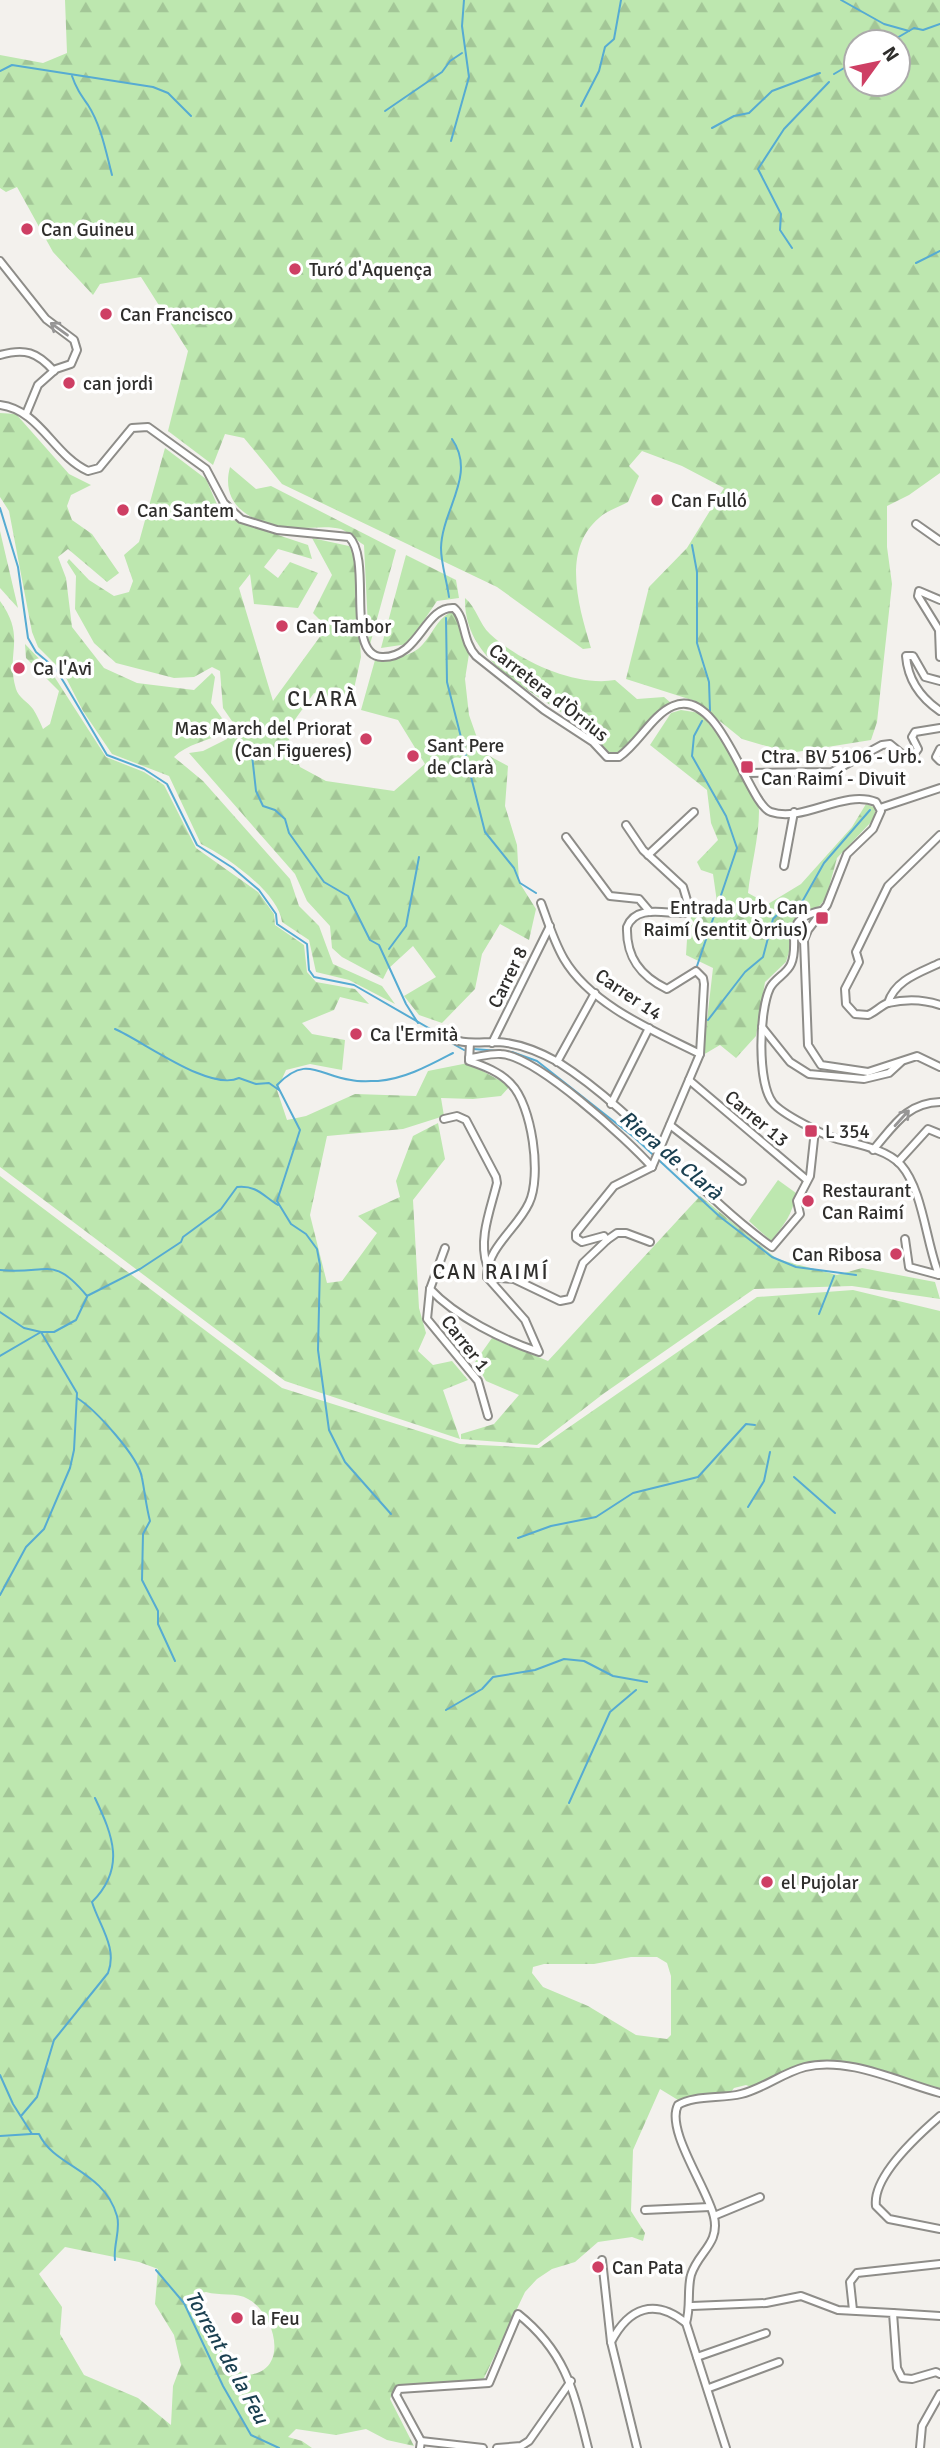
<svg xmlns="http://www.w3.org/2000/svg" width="940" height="2448" font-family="Signika,sans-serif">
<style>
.grass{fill:#bde7af}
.forest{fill:url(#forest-firs);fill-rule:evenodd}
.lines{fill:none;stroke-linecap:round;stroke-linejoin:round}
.stream{stroke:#56abd2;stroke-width:2}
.minor-casing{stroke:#8e8d89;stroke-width:10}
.minor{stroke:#fff;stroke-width:6}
.oneway{stroke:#979696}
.poi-dot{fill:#ce3f64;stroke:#fff;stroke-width:2.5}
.labels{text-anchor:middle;stroke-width:7;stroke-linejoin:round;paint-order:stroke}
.poi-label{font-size:19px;fill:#2f2e2c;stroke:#fff;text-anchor:start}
.street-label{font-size:19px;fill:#2f2e2c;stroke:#fff}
.neighbourhood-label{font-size:21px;letter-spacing:2px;fill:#2f2e2c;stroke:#fff}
.water-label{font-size:21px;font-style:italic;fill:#1b4051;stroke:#fff}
</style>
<defs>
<pattern id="forest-firs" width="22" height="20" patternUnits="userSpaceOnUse" patternTransform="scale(1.75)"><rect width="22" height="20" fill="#bde7af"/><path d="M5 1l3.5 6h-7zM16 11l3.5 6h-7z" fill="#a3c697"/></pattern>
</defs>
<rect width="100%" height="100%" fill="#f3f1ed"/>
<path class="grass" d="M778 1180 796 1193C793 1214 784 1225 771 1241L749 1221Z"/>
<g class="forest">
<path d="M65 0H940V473L909 495 887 506V547L892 584 877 722 871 740 790 753 742 739 695 701 626 679 649 587 687 548 724 488 682 466 642 451 629 466 639 476 628 502C619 507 606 511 599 518 561 550 579 608 591 648L583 649 497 587 282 484 244 438 225 434 213 465 168 431 188 351 141 277 100 284 93 295 53 252 17 187 6 192 0 188V55L43 63 67 53ZM856 42H898V84H856Z"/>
<path d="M0 413 16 414 69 474 91 485 71 495 67 506 72 520 92 534 119 573 107 582 68 549 58 557 66 578 72 627 104 668 137 683 194 690 212 673 215 677 211 703 224 721V733C207 741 187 744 174 757L203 781 290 879 299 906 319 926 333 964 382 986 395 1004 349 980 316 972 309 940 282 922C279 893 226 856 201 844L169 776 112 754 83 711 63 672 38 647 32 632 9 511 0 497Z"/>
<path d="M165 448 206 479 219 509 230 519 308 545 312 559 278 549 264 567 278 578 290 562 318 573 298 608 254 604 250 574 239 588 273 701 327 627 313 613 332 575 312 538 349 546 354 554 361 657 350 707 314 693 286 732 300 767 326 781 394 791 425 764 398 720 361 710 375 660C392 658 411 658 423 644 433 633 436 621 449 613H455L469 654 465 679 469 715 482 752 508 766 505 806 517 845 519 882 536 909 529 940 500 924 482 954 475 989 442 1023 419 1015 404 996 436 977 413 946 388 969 383 979 342 957 332 948 330 926 307 901 295 874 189 753 203 751 227 739 234 724 223 708 220 671 212 667 194 677 174 678 116 663 94 643 75 609 76 576 67 562 69 559 89 580 114 596 129 592 133 581 124 555 139 542Z"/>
<path d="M230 467 256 489 271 486 396 550 369 648 364 545C357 541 349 532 341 529 327 525 307 529 292 528 256 525 219 508 230 467Z"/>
<path d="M0 531 18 608 0 588Z"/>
<path d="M406 555 456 580 459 598 437 601 408 644 381 648Z"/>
<path d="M465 598C477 608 479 624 490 634 519 661 576 687 615 680L637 699 664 697 671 703C649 716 637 751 610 754 572 701 463 679 465 598Z"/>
<path d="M0 601C27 638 5 653 16 689 18 697 28 702 33 709 37 715 40 722 43 729L50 724 59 691 26 658 25 644 50 670 106 757 144 772 164 785 196 848 258 892 274 914 275 925 304 945 307 972 316 982 355 989 369 1004 340 997 334 1010 302 1023 312 1034 345 1040 342 1070 310 1064 286 1070 277 1090 287 1120 306 1116 355 1094 416 1096 428 1071 468 1063 510 1086 501 1096 473 1099 441 1098 444 1116 403 1129 327 1136 310 1215 327 1283 342 1281 377 1233 358 1216 400 1197 396 1181 413 1136 438 1123 445 1159 413 1200 419 1308 426 1333 418 1351 433 1365 452 1361 468 1380 443 1390 460 1439 285 1381 0 1167Z"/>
<path d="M681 710 700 713C716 731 759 787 759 811 759 838 751 866 748 893L768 904 801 884 852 827 866 804 876 808 873 820 837 858 826 898 793 938 786 962 765 982 756 1036 736 1058 720 1045 703 1055 713 968 686 955 688 924 698 904 717 902 713 874 701 870 697 862 718 840 711 823 707 790 650 745 671 713Z"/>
<path d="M0 1176 282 1388 460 1444 539 1448 757 1297 853 1290 940 1311V2088L832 2060 803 2063 751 2087 746 2085 734 2088 731 2092 678 2100 660 2089 633 2150 631 2211 645 2233 643 2241 632 2237 598 2242 575 2262 552 2269 537 2279 525 2292 483 2380 402 2387 401 2390 393 2391 390 2399 414 2446 387 2440 366 2429 336 2435 296 2429 288 2437 302 2441 312 2448H0ZM631 1957H657L667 1963 671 1976V2035L667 2039 636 2035 588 2006 543 1987 532 1973 533 1967 544 1964H594ZM65 2247 139 2262 158 2269 155 2304 174 2335 181 2365 173 2386 171 2425 138 2398 84 2375 60 2334 62 2307 39 2274ZM206 2292C219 2296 237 2292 248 2299 276 2314 291 2374 245 2375L235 2368 204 2319 195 2294Z"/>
<path d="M700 1196 777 1259 837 1275 862 1268 935 1282 940 1299 852 1286 754 1289 603 1394 537 1445 461 1439V1434L494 1424 519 1395 486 1381 475 1362 492 1338 548 1361Z"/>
</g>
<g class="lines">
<g class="stream">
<path d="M841 0 884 24 909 31"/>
<path d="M890 42 914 28 923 30 940 24"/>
<path d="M0 71 12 65 153 87 168 93 191 116"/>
<path d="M834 74 856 61"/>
<path d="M72 76C76 88 81 95 88 105 101 125 106 152 112 175"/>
<path d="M581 106 599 71 605 47 614 39 621 0"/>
<path d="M385 111 442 72 450 61 462 53"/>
<path d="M712 128 734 116 749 113 772 91 820 73"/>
<path d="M451 141 469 77 462 26 464 0"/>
<path d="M792 248 780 230 781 214 758 169 784 129 829 82"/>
<path d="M916 263 940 251"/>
<path d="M0 508 18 567 28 638 36 652 55 668 65 684 107 755 144 769 167 784 197 845 233 868 259 890 276 914 277 924 307 944 309 970 314 977 354 985 439 1034"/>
<path d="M692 545 697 572V643L709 682 710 711"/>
<path d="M449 597C447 581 441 564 441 548 442 509 477 475 452 439"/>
<path d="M446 618 447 682 485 832 514 868 520 883 536 893"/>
<path d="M252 755 256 791 263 806 275 810 285 819 289 833 324 882 348 896 370 940 379 945 406 1004 418 1023"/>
<path d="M389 949 406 926 419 857"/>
<path d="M697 966 737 848 726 816 692 756 694 736 702 721"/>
<path d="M708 1020 745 972 763 957 773 919 780 912 802 902 824 863 870 810"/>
<path d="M115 1029C143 1041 210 1092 239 1078L256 1084 269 1083 279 1090"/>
<path d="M446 1040 464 1050"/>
<path d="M473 1049 512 1052 537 1061 635 1138 719 1216 772 1257 796 1267 856 1275"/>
<path d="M0 1270C48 1275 52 1254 87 1296L140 1269 181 1242 183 1237 221 1209 237 1187C257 1185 263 1196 278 1205"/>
<path d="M0 1312 24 1328 41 1332 77 1393 74 1450 70 1468 44 1529 26 1547 0 1595"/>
<path d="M819 1314 834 1276"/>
<path d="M0 1356 41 1332H54L76 1320 87 1297"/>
<path d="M77 1398C95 1409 139 1457 142 1478 145 1493 146 1506 150 1521L143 1534 142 1580 158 1611V1624L175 1661"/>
<path d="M794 1477 835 1513"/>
<path d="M748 1507 764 1481 770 1452"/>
<path d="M391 1514 345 1462 329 1430 318 1350 320 1265 317 1249 306 1234 291 1224 277 1201 300 1130 277 1085C307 1054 319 1076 351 1080 359 1082 369 1081 378 1081 405 1079 430 1065 453 1053"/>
<path d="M518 1538 551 1526 596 1517 633 1493 698 1477 746 1424 755 1425"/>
<path d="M446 1710 482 1689 493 1677 535 1670 564 1659 584 1661 613 1676 647 1682"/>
<path d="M569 1803 610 1712 636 1690"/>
<path d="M0 2075 13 2104 32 2134H39C54 2167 104 2170 117 2216 121 2230 113 2245 115 2260"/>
<path d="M21 2116 37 2097 54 2040 108 1973C118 1948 99 1925 92 1902 126 1868 113 1836 95 1798"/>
<path d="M0 2136 31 2134"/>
<path d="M156 2270 184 2303 223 2386 251 2435 279 2448"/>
</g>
<defs>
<g id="minor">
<path d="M0 261 46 319 74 340 77 350 71 364 56 369 38 385 26 414"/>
<path d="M0 355C25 348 37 352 54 371"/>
<path d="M0 405C40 410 53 455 88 471L99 468 132 428 148 427 206 469 224 503 241 519 277 530 349 537C373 560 344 656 382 657 420 658 424 606 454 608 466 618 462 641 476 656L544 710 593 742 607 757H619C639 743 652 715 673 706 720 685 748 805 771 812 803 823 844 789 876 802L881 811 873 829 847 854 827 905 808 930 804 940 808 1045 821 1065 868 1072 917 1056 940 1067"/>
<path d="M916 524 940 541"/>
<path d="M940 600 919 591 918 596 939 630 940 657"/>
<path d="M940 681 925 677 913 656H906C908 681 921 698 940 711"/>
<path d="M940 749 936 757 940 761"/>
<path d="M746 773 832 772 882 745 890 744 907 758 912 757 918 749 912 737 915 732 940 728"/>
<path d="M880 808 940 788"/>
<path d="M626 825 643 850 683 887 689 907 684 913C665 914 636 904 627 927 626 957 640 976 667 989L696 971 703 978 704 984 700 1054 652 1167"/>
<path d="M940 835 888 886 856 952 859 962 845 989 846 1004 855 1014 868 1015C874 1013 883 1004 888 1003 905 999 923 999 940 1005"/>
<path d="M566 837 610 896 639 899 650 912"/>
<path d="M648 855 694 812"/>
<path d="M784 866 794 812"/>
<path d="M541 903C548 922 554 942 564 959 591 1005 654 1031 700 1054"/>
<path d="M821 911C780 919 801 942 791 964 787 974 775 978 770 988 759 1011 757 1083 773 1103 782 1114 823 1135 837 1139 856 1144 887 1149 901 1165 923 1190 926 1243 939 1275"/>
<path d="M888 1003C895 980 919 973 940 963"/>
<path d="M762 1027 790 1062 809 1074 864 1079 889 1073 901 1062"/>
<path d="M441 1033C460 1046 475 1042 497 1042 518 1043 540 1052 558 1062 638 1113 696 1193 772 1247L800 1214 797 1201 810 1176 815 1130"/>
<path d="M470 1043 469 1061C484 1066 500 1072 511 1084 532 1105 542 1176 529 1203 517 1229 487 1247 487 1277"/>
<path d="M492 1043 550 926"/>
<path d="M469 1058C479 1057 491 1053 501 1054 536 1056 627 1139 652 1167"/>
<path d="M557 1062 595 993"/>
<path d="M689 1080 807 1180"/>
<path d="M611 1104 649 1028"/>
<path d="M444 1119 457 1116 466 1120 496 1177 497 1183C491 1208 478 1239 487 1265"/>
<path d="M670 1125 742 1181"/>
<path d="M873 1150C894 1126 906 1103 940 1102"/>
<path d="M898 1162 928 1129 940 1134"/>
<path d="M905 1239 909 1267 939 1275"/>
<path d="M607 1240 604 1236 582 1242 576 1238V1233L614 1186 652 1167"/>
<path d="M445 1248 430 1289 427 1319 478 1381 488 1416"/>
<path d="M487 1277 514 1279 560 1301 570 1299 583 1263 607 1240 617 1233H626L650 1242"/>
<path d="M430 1289C456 1317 503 1340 539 1352L525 1320 487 1277"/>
<path d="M940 2116C918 2135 872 2177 876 2206L889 2219 940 2229"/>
<path d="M645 2210 710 2207"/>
<path d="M714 2216 760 2197"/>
<path d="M602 2260 611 2342 637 2448"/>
<path d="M692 2306 766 2303 801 2296 838 2310 893 2313 897 2368 902 2378 912 2379 936 2372 940 2374"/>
<path d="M853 2310 850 2282 857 2273 940 2264"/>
<path d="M893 2313 940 2316"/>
<path d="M686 2323C691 2307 687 2290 691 2275 698 2252 720 2244 714 2217 708 2189 665 2130 678 2105 694 2095 721 2099 741 2094 763 2089 782 2073 805 2067 847 2056 899 2082 940 2093"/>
<path d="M686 2323 726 2448"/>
<path d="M611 2342C629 2307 655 2298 686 2323"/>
<path d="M697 2357 766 2333"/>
<path d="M709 2388 779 2362"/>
<path d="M421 2441 483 2448"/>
<path d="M420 2448 421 2441 396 2395 399 2389 489 2383 518 2314C566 2352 574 2392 588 2448"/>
<path d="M497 2448 521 2446 529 2441 571 2381"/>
<path d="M920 2448 922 2426 940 2394"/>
</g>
</defs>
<use href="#minor" class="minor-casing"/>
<use href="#minor" class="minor"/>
</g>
<defs><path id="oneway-shaft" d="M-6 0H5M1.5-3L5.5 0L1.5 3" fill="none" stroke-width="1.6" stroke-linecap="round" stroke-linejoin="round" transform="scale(1.75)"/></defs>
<g class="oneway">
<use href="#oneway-shaft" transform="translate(59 329) rotate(-144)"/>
<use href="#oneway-shaft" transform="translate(902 1118) rotate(-48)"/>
</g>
<g class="poi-dot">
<circle cx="27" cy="229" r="7"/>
<circle cx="295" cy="269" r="7"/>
<circle cx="106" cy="314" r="7"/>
<circle cx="69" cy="383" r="7"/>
<circle cx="657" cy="500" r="7"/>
<circle cx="123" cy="510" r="7"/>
<circle cx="282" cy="626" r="7"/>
<circle cx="19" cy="668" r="7"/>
<circle cx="366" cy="739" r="7"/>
<circle cx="413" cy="756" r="7"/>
<rect x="740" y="760" width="14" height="14" rx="3.5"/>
<rect x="815" y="911" width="14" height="14" rx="3.5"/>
<circle cx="356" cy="1034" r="7"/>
<rect x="804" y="1124" width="14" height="14" rx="3.5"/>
<circle cx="808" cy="1201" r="7"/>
<circle cx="896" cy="1254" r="7"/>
<circle cx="767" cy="1882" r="7"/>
<circle cx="598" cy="2267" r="7"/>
<circle cx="237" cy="2318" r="7"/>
</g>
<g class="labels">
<g class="poi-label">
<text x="41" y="236">Can Guineu</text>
<text x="309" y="276">Turó d'Aquença</text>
<text x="120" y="321">Can Francisco</text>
<text x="83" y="390">can jordi</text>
<text x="671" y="507">Can Fulló</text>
<text x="137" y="517">Can Santem</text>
<text x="296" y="633">Can Tambor</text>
<text x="33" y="675">Ca l'Avi</text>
<text x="352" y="735" text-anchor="end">Mas March del Priorat<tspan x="352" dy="22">(Can Figueres)</tspan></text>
<text x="427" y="752">Sant Pere<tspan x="427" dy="22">de Clarà</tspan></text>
<text x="761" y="763">Ctra. BV 5106 - Urb.<tspan x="761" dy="22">Can Raimí - Divuit</tspan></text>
<text x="808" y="914" text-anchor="end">Entrada Urb. Can<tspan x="808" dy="22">Raimí (sentit Òrrius)</tspan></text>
<text x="370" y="1041">Ca l'Ermità</text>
<text x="825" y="1138">L 354</text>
<text x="822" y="1197">Restaurant<tspan x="822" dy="22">Can Raimí</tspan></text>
<text x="882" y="1261" text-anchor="end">Can Ribosa</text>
<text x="781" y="1889">el Pujolar</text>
<text x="612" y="2274">Can Pata</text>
<text x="251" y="2325">la Feu</text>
</g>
<g class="street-label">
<text transform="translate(549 692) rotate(38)" y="7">Carretera d'Òrrius</text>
<text transform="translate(507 977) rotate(-64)" y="7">Carrer 8</text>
<text transform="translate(629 994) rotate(34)" y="7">Carrer 14</text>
<text transform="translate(757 1118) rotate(40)" y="7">Carrer 13</text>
<text transform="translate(466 1343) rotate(52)" y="7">Carrer 1</text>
</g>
<g class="neighbourhood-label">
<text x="323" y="706">CLARÀ</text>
<text x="491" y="1279">CAN RAIMÍ</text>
</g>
<g class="water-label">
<text transform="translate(671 1155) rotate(40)" y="7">Riera de Clarà</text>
<text transform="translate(227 2357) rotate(61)" y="7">Torrent de la Feu</text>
</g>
</g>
<g transform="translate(877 63) rotate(57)"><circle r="33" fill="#ffffff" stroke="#acabab" stroke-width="2"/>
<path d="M0-5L12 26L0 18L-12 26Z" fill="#ce3f64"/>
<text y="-10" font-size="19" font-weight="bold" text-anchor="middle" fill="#2f2e2c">N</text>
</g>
</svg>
